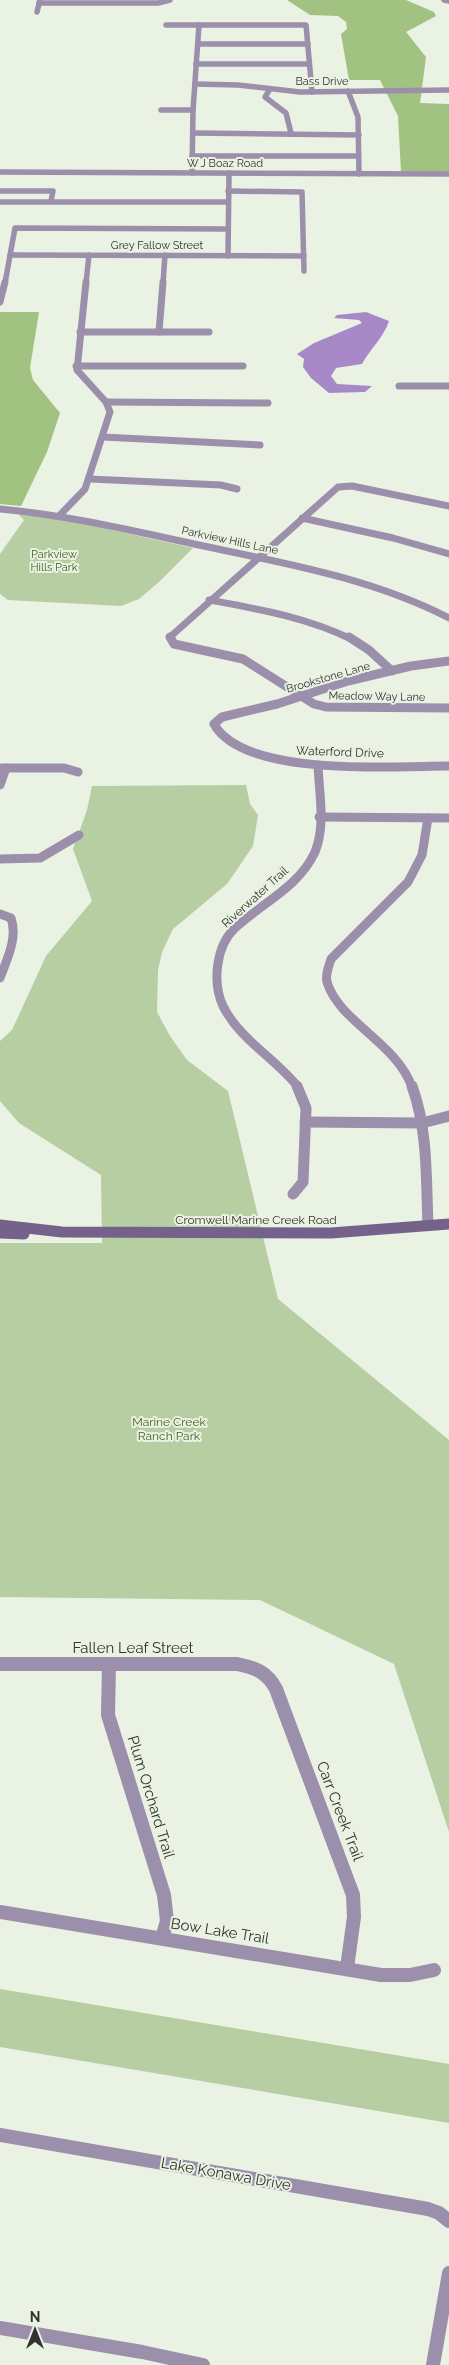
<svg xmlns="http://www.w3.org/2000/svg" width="449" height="2365" font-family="Raleway,sans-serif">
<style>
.green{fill:#b7cda2}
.forest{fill:#a1c280}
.water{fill:#a789c8}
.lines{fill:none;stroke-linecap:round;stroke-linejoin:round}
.minor-far4{stroke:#9c8fab;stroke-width:5.5}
.minor-far3{stroke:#9c8fab;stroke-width:7}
.minor-far2{stroke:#9c8fab;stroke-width:9}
.minor-far1{stroke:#9c8fab;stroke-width:11}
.minor{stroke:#9c8fab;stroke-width:14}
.tertiary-far1{stroke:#9c8fab;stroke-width:5.5}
.tertiary{stroke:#9c8fab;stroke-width:7}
.secondary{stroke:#74628a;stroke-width:11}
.labels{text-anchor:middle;stroke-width:4;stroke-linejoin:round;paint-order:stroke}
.far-street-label{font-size:11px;fill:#31342e;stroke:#eaf2e3}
.far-park-label{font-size:11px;fill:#42601d;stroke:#eaf2e3}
.street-label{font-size:12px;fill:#31342e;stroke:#eaf2e3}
.park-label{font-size:12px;fill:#42601d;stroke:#eaf2e3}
.near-street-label{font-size:15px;fill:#31342e;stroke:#eaf2e3}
</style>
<rect width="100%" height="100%" fill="#eaf2e3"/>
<g class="green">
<path d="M18 514 44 515 193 548 159 582 139 599 121 606 8 600 0 594V554L24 520Z"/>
<path d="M246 785 250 804 258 815 253 846 227 884 173 929 162 952 158 970 157 1012 170 1036 187 1060 228 1091 278 1299 449 1440V1832L394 1664 260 1600 0 1597V1243H102L101 1175 19 1123 0 1101V1041L12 1030 46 956 92 901 73 849 87 810 92 786Z"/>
<path d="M0 1989 449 2064V2123L0 2047Z"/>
</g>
<g class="forest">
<path d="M287 0H406L434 12 436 16 406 32 426 57 420 103 449 104V173L401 172 398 116 380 80H349L341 34 347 29 346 22 338 16 310 15Z"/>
<path d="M0 312H39L30 368 33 380 60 413 47 452 21 506 0 504Z"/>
</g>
<path class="water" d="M366 312 389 321C384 337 370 349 362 364L336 368 331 376 337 384 372 386 365 392 329 393 311 378 303 367 304 359 297 354 314 343 362 323 359 320 334 318 337 315Z"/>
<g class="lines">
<g class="minor-far4">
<path d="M444 0 449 1"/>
<path d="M39 3H158L170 0"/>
<path d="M37 12 40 0"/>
<path d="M166 25H306L312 92"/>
<path d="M198 44H308"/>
<path d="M196 64H309"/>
<path d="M195 84 238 85 300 92 449 90"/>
<path d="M270 89 265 97 286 113 291 133"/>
<path d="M348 91 358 117 359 174"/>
<path d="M161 110H193"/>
<path d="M193 133 359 135"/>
<path d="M192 156H357"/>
<path d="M192 173 193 110 199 25"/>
<path d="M0 191H53L51 201"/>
<path d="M228 191 302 192 304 271"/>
<path d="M0 202H228"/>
<path d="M10 255 304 256"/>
<path d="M228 256 229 173"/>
<path d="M5 283 15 228 228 229"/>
<path d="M86 283 89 255"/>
<path d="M163 283 165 255"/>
</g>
<g class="minor-far3">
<path d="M0 302 5 282"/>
<path d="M80 332H209"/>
<path d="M159 332 163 282"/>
<path d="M76 366H243"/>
<path d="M399 386H449"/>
<path d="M106 402 268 403"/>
<path d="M103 437 260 445"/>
<path d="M90 479 221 485 237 489"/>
<path d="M59 516 85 489 110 412 106 402 77 370 86 282"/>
<path d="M302 518 393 538 449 554"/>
<path d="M209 600C258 609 306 617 351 639"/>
<path d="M171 639 170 637 338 487 352 486 449 506"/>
</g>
<g class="minor-far2">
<path d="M170 637 174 644 243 659 314 704 326 707 449 708"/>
<path d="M349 637 369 650 392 671"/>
<path d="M449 661 411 666 348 681 277 704 222 717 214 724C244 778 395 766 449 766"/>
<path d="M0 768H64L78 772"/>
<path d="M0 785 6 768"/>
<path d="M319 817 449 818"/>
<path d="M0 859 40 858 79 835"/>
<path d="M0 914 11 918C18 938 7 959 0 978"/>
<path d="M298 1087C276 1059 239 1039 223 1006 212 982 216 946 235 928 262 903 299 887 315 852 326 825 319 793 318 765"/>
<path d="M412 1087C396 1042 339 1022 327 982 325 974 329 966 331 959L408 882 422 855 428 818"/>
</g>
<g class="minor-far1">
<path d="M412 1086C428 1130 426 1178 428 1225"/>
<path d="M305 1122 422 1123 449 1116"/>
<path d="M293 1194 303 1182 306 1108 297 1086"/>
</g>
<g class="minor">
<path d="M0 1664H237C256 1668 267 1672 276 1689L353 1895 354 1917 347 1968"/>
<path d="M109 1664 108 1715 164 1895 167 1921 162 1938"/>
<path d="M0 1912 381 1975H410L434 1970"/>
<path d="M0 2135 428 2209 439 2213 449 2221"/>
<path d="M0 2328 142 2352 203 2365"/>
<path d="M433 2365 449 2273"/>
</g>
<path class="tertiary-far1" d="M0 172 449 174"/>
<path class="tertiary" d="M0 509C66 515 130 530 194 544 282 563 369 577 449 618"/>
<g class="secondary">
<path d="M0 1225 62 1232 331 1233 449 1224"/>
<path d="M0 1233 24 1234"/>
</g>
</g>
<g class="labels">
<g class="far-street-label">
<text x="322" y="85">Bass Drive</text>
<text x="225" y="167">W J Boaz Road</text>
<text x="157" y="249">Grey Fallow Street</text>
<text transform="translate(230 540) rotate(12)" y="4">Parkview Hills Lane</text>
<text transform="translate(328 677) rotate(-16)" y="4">Brookstone Lane</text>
<text transform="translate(377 696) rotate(1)" y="4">Meadow Way Lane</text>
</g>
<g class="far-park-label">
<text x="54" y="558">Parkview<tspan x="54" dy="13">Hills Park</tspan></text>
</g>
<g class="street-label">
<text transform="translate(340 752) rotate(2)" y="4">Waterford Drive</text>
<text transform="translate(255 897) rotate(-42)" y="4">Riverwater Trail</text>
<text x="256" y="1224">Cromwell Marine Creek Road</text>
</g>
<g class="park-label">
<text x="169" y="1426">Marine Creek<tspan x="169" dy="14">Ranch Park</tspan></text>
</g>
<g class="near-street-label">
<text x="133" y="1653">Fallen Leaf Street</text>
<text transform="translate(151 1797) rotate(73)" y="5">Plum Orchard Trail</text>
<text transform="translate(340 1811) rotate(69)" y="5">Carr Creek Trail</text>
<text transform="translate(220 1931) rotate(9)" y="5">Bow Lake Trail</text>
<text transform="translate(226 2174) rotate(10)" y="5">Lake Konawa Drive</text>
</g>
</g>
<g transform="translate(35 2330)" stroke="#eaf2e3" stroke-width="4" paint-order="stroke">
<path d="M0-4L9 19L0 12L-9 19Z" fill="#31342e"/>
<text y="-8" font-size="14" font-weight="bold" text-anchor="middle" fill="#31342e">N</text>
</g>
</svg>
